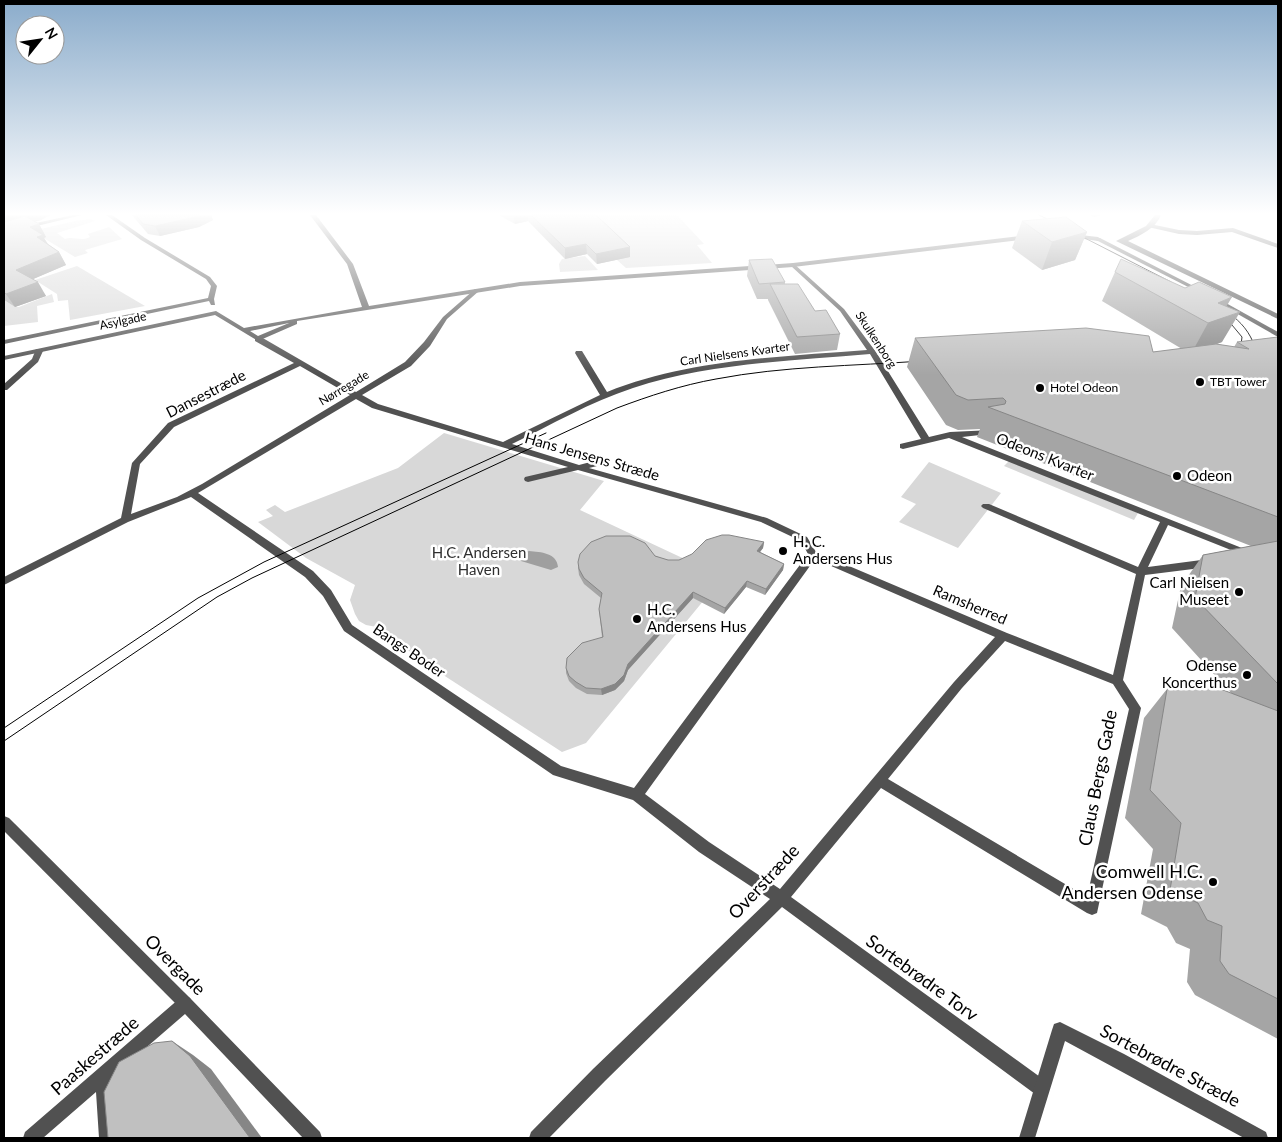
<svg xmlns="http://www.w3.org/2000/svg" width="1282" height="1142" font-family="Lato,sans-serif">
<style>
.green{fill:#d8d8d8}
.water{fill:#9f9f9f}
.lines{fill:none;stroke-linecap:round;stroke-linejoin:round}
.pedestrian{fill:#515151;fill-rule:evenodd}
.minor{fill:#515151;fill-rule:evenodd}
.tertiary{fill:#515151;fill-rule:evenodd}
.tram{stroke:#000;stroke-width:1}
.wall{fill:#a5a5a5}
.shaded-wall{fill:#868686}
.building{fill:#c0c0c0;stroke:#868686}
.poi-dot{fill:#000;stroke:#fff;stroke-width:2}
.labels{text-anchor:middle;stroke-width:5;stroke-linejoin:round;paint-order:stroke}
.far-street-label{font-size:12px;fill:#000;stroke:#fff}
.far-poi-label{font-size:12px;fill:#000;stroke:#fff;text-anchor:start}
.street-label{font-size:15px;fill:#000;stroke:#fff}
.poi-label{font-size:15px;fill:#000;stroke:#fff;text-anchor:start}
.park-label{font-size:15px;fill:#2f2f2f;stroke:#fff}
.near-street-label{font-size:18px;fill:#000;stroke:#fff}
.near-poi-label{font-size:18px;fill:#000;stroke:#fff;text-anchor:end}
</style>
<rect width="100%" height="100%" fill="#fff"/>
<g class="green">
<path d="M571 215H677L704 244 697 245 712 263 626 268 606 250 629 245 621 238 613 239Z"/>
<path d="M91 219 95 221 57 233 65 239C74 236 80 242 90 237L88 234 109 227 122 239 85 250 88 253 75 257 32 231 75 221Z"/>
<path d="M585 256 598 270 560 272 559 264 562 259Z"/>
<path d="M77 266 145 306 70 320 68 300 58 301 57 294 35 280Z"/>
<path d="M52 294 54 302 37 306 38 322 4 326V300L15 307H19Z"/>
<path d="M444 433 604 481 580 510 691 562 709 594 586 743 562 752 417 658 382 628 366 625 359 621 355 614 350 600 355 585 306 558 258 522 273 516 266 510 275 505 285 512 398 468Z"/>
<path d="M1009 461 1138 513 1134 520 1004 466Z"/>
<path d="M929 462 1001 493 958 548 899 522 916 504 901 497Z"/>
</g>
<path class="water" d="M529 551C541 552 557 553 558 567L551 570 521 561 518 558 520 554Z"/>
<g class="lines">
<g class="pedestrian">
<path d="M73 215H82L4 234V230Z"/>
<path d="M793 263 844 309 876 352 929 437 950 432 992 430 993 432 989 434 962 437 1252 552 1254 554 1252 556H1246L1168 525 1148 567 1209 559 1214 563 1209 567 1145 575 1123 680 1141 708 1097 913 1092 915 1087 913 881 788 791 897 1047 1082 1049 1088 1047 1094 1041 1096 1035 1094 782 907 605 1081 549 1138H529L531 1132 593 1069 770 899 699 852 633 800 553 775 344 631 323 596 305 577 191 497 128 522 4 585V577L121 518 132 463 168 423 294 363 255 341V337H261L356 392 405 362 424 342 443 317 475 289H479V291L447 319 430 346 411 366 362 395 378 404 503 442 600 395 575 353 576 351H582L607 392C689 359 780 357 867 350L840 311 791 266 790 265ZM870 354 921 439 900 444V448L903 449 949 438 1160 522 1138 567 989 504H983L981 506 983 508 1136 574 1113 675 1007 633 816 552 807 537 767 518 589 468 601 465 602 463 601 461 598 460 579 465 512 444C551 425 590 402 633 388 709 363 790 361 870 354ZM300 366 350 395 202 484 177 497 131 514 140 464 174 427ZM356 399 372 408 568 467 525 477 524 479 525 481 528 482 578 470 761 522 801 541 808 554 634 788 561 766 352 625 331 590 313 571 198 493ZM815 559 995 637 954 682 780 889 709 842 645 794ZM1005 641 1113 684 1129 709 1087 897 888 779 962 688Z"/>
<path d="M36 349 43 351 38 362 7 390H4V384L32 359Z"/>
<path d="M4 816 9 818 190 998 193 1003 190 1008 185 1011 180 1008 4 831Z"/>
</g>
<g class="minor">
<path d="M106 215H112L145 238 210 277 217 286 214 299 215 305H211L209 301 4 344V340L208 298 211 286 206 279 141 240Z"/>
<path d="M310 215H316L353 264 369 306 520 282 793 263 1028 235 1031 237 1028 239 793 267 520 286 297 321V324L258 341 215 315 4 360V356L216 311 244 328 362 307 347 264ZM289 323 258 336 250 331Z"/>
<path d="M1150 224 1179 230 1197 231 1233 228 1278 244V248L1232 232 1197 235 1179 234 1148 227 1147 226Z"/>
<path d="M1072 234 1098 237 1101 239 1098 241 1070 237V235Z"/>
<path d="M185 995 190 998 320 1132 322 1138H303L185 1014 111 1078 115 1138H99L96 1092 43 1138H23L25 1132 180 998Z"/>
<path d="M1060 1022 1124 1054 1266 1132 1268 1138H1244L1065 1041 1035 1138H1019L1052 1030 1054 1024Z"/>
</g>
<g class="tertiary">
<path d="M1155 215H1161C1155 229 1141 235 1128 241L1278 314V319L1116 241 1146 226Z"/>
<path d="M1096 238H1100L1205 292 1200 293 1096 240Z"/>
<path d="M1213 298H1217L1278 332V337L1213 300Z"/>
</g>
<g class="tram">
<path d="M1039 215 1057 224"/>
<path d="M1073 232 1171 282"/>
<path d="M1224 310C1237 318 1247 328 1253 342L1249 352"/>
<path d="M1227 319 1242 337 1241 345 1234 353"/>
<path d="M4 728 198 598 264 562 546 433"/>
<path d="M4 741 217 597 252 578 617 408C649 396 682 385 716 379 784 366 853 366 922 361"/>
</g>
</g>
<g class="wall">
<path d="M4 215H50L41 220 35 222 39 224 46 237 44 238 48 244 59 252 66 265 33 279 46 296 15 307 4 300Z"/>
<path d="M132 215H211L213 220 199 227 160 236 148 234Z"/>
<path d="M499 215H596L630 247V257L597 264 587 254 565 259 528 221 515 224Z"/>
<path d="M1089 215H1102L1095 217Z"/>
<path d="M1022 221 1087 232 1075 260 1042 270 1012 248Z"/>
<path d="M749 260 785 282V284L840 334 837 350 795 354 768 300V299H757L747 276Z"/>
<path d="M1115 272 1226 307 1222 342 1216 344 1234 347 1237 342 1278 337V1039L1195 995 1187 982 1190 949 1176 943 1167 927 1141 914 1153 849 1125 818 1144 718 1167 689 1232 694 1172 628 1181 586 1203 555 1251 546 977 437 980 429 958 430 946 425 907 367 915 338 1153 352 1182 349 1102 301Z"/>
<path d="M764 542 763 548 760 552 784 564 783 570 765 595 746 587 724 614 693 598 628 670 624 681 615 690 602 695 587 694 576 688 569 681 566 673V668L602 637 599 609 601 598 584 584 579 575 578 567 655 556 668 560H679Z"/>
</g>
<g class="shaded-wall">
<path d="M4 215H50L41 220 4 229Z"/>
<path d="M200 215H211L213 220 199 227 160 236 155 226Z"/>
<path d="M514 215H528V221L515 224Z"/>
<path d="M39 224 46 237 44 238 50 248 37 240 30 227Z"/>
<path d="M1087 232 1075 260 1042 270 1052 242Z"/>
<path d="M586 244 587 254 565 259V248Z"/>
<path d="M630 247V257L597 264 596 254Z"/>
<path d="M59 252 66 265 24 283 16 270Z"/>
<path d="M38 282 46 296 15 307 6 294Z"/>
<path d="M1232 297 1219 319 1240 312 1222 342 1191 354 1208 323 1218 303Z"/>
<path d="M764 542 763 548 756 557 757 551Z"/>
<path d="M784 564 783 570 765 595 766 589Z"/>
<path d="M747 581 746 587 724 614 725 608Z"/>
<path d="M693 592V598L628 670 624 681 615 690 602 695 601 689 628 664Z"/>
<path d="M172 1041 193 1055 211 1069 262 1138H250Z"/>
</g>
<g class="building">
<path d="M136 215H200L195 217 155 226 143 224Z"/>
<path d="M531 215H596L630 247 596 254 586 244 565 248Z"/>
<path d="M25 216 39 224 30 227 43 235 37 237 59 252 16 270 38 282 6 294 4 292V222Z"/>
<path d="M1066 217 1087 232 1052 242 1022 221Z"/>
<path d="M772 259 785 282 759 284 749 260Z"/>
<path d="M1121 259 1185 288 1199 282 1232 297 1218 303 1240 312 1208 323 1115 272Z"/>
<path d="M770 284H798L815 311 826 310 840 334 797 337Z"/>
<path d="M1086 328 1149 336 1153 352 1216 344 1249 349 1237 342 1278 337V517L988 407 1005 404 1006 401 1003 398 968 400 956 395 915 338Z"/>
<path d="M722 535H729L764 542 757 551 784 564 766 589 747 581 725 608 693 592 628 664 624 675 615 684 601 689 586 688 576 682 569 676 566 668 567 658 582 643 603 637 599 609 602 593 584 578 579 569 578 562 580 554 591 542 606 536H630L645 543 655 556 668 560H679L692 554 706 540Z"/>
<path d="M1278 541V684L1195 598 1203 555Z"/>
<path d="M1197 680 1278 711V999L1229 974 1220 961 1222 926 1207 920 1198 903 1170 890 1181 823 1150 790 1167 689Z"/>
<path d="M172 1041 190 1056 250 1138H108L104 1092 119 1062 154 1043Z"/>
</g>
<linearGradient id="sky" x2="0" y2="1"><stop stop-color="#8baccb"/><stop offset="0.57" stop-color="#fff"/><stop offset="1" stop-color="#fff" stop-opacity="0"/></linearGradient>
<rect width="1282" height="375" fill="url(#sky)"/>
<g class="poi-dot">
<circle cx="1200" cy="382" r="5"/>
<circle cx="1040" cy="388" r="5"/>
<circle cx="1177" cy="476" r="5"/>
<circle cx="783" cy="551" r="5"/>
<circle cx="1239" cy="592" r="5"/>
<circle cx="637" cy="619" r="5"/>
<circle cx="1247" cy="675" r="5"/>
<circle cx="1213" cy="882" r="5"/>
</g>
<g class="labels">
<g class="far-street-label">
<text transform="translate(123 321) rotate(-12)" y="4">Asylgade</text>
<text transform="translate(876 340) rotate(57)" y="4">Skulkenborg</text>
<text transform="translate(735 354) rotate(-8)" y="4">Carl Nielsens Kvarter</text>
<text transform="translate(344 388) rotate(-31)" y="4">Nørregade</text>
</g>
<g class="far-poi-label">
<text x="1210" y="386">TBT Tower</text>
<text x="1050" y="392">Hotel Odeon</text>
</g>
<g class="street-label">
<text transform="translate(206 394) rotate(-27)" y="5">Dansestræde</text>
<text transform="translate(592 457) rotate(16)" y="5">Hans Jensens Stræde</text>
<text transform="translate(1045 457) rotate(22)" y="5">Odeons Kvarter</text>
<text transform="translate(970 605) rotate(23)" y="5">Ramsherred</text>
<text transform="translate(409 651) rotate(34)" y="5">Bangs Boder</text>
</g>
<g class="poi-label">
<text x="1187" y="481">Odeon</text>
<text x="793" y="547">H. C.<tspan x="793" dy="17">Andersens Hus</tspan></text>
<text x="1229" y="588" text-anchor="end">Carl Nielsen<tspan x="1229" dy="17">Museet</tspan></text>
<text x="647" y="615">H.C.<tspan x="647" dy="17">Andersens Hus</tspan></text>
<text x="1237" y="671" text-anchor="end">Odense<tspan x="1237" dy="17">Koncerthus</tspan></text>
</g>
<g class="park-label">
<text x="479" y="558">H.C. Andersen<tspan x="479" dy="17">Haven</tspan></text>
</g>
<g class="near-street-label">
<text transform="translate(1098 778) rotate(-79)" y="6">Claus Bergs Gade</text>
<text transform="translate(764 882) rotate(-47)" y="6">Overstræde</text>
<text transform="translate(175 965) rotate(45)" y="6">Overgade</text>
<text transform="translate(922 978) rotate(36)" y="6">Sortebrødre Torv</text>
<text transform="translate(95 1056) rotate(-41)" y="6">Paaskestræde</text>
<text transform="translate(1170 1066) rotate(28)" y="6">Sortebrødre Stræde</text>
</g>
<g class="near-poi-label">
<text x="1203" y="878">Comwell H.C.<tspan x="1203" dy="21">Andersen Odense</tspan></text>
</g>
</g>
<rect width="1282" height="1142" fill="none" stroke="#000000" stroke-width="10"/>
<g transform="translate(40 40) rotate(60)"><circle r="24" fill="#ffffff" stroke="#999999"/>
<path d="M0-4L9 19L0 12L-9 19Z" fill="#000000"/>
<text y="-8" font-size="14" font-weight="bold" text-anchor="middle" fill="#000000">N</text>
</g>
</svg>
